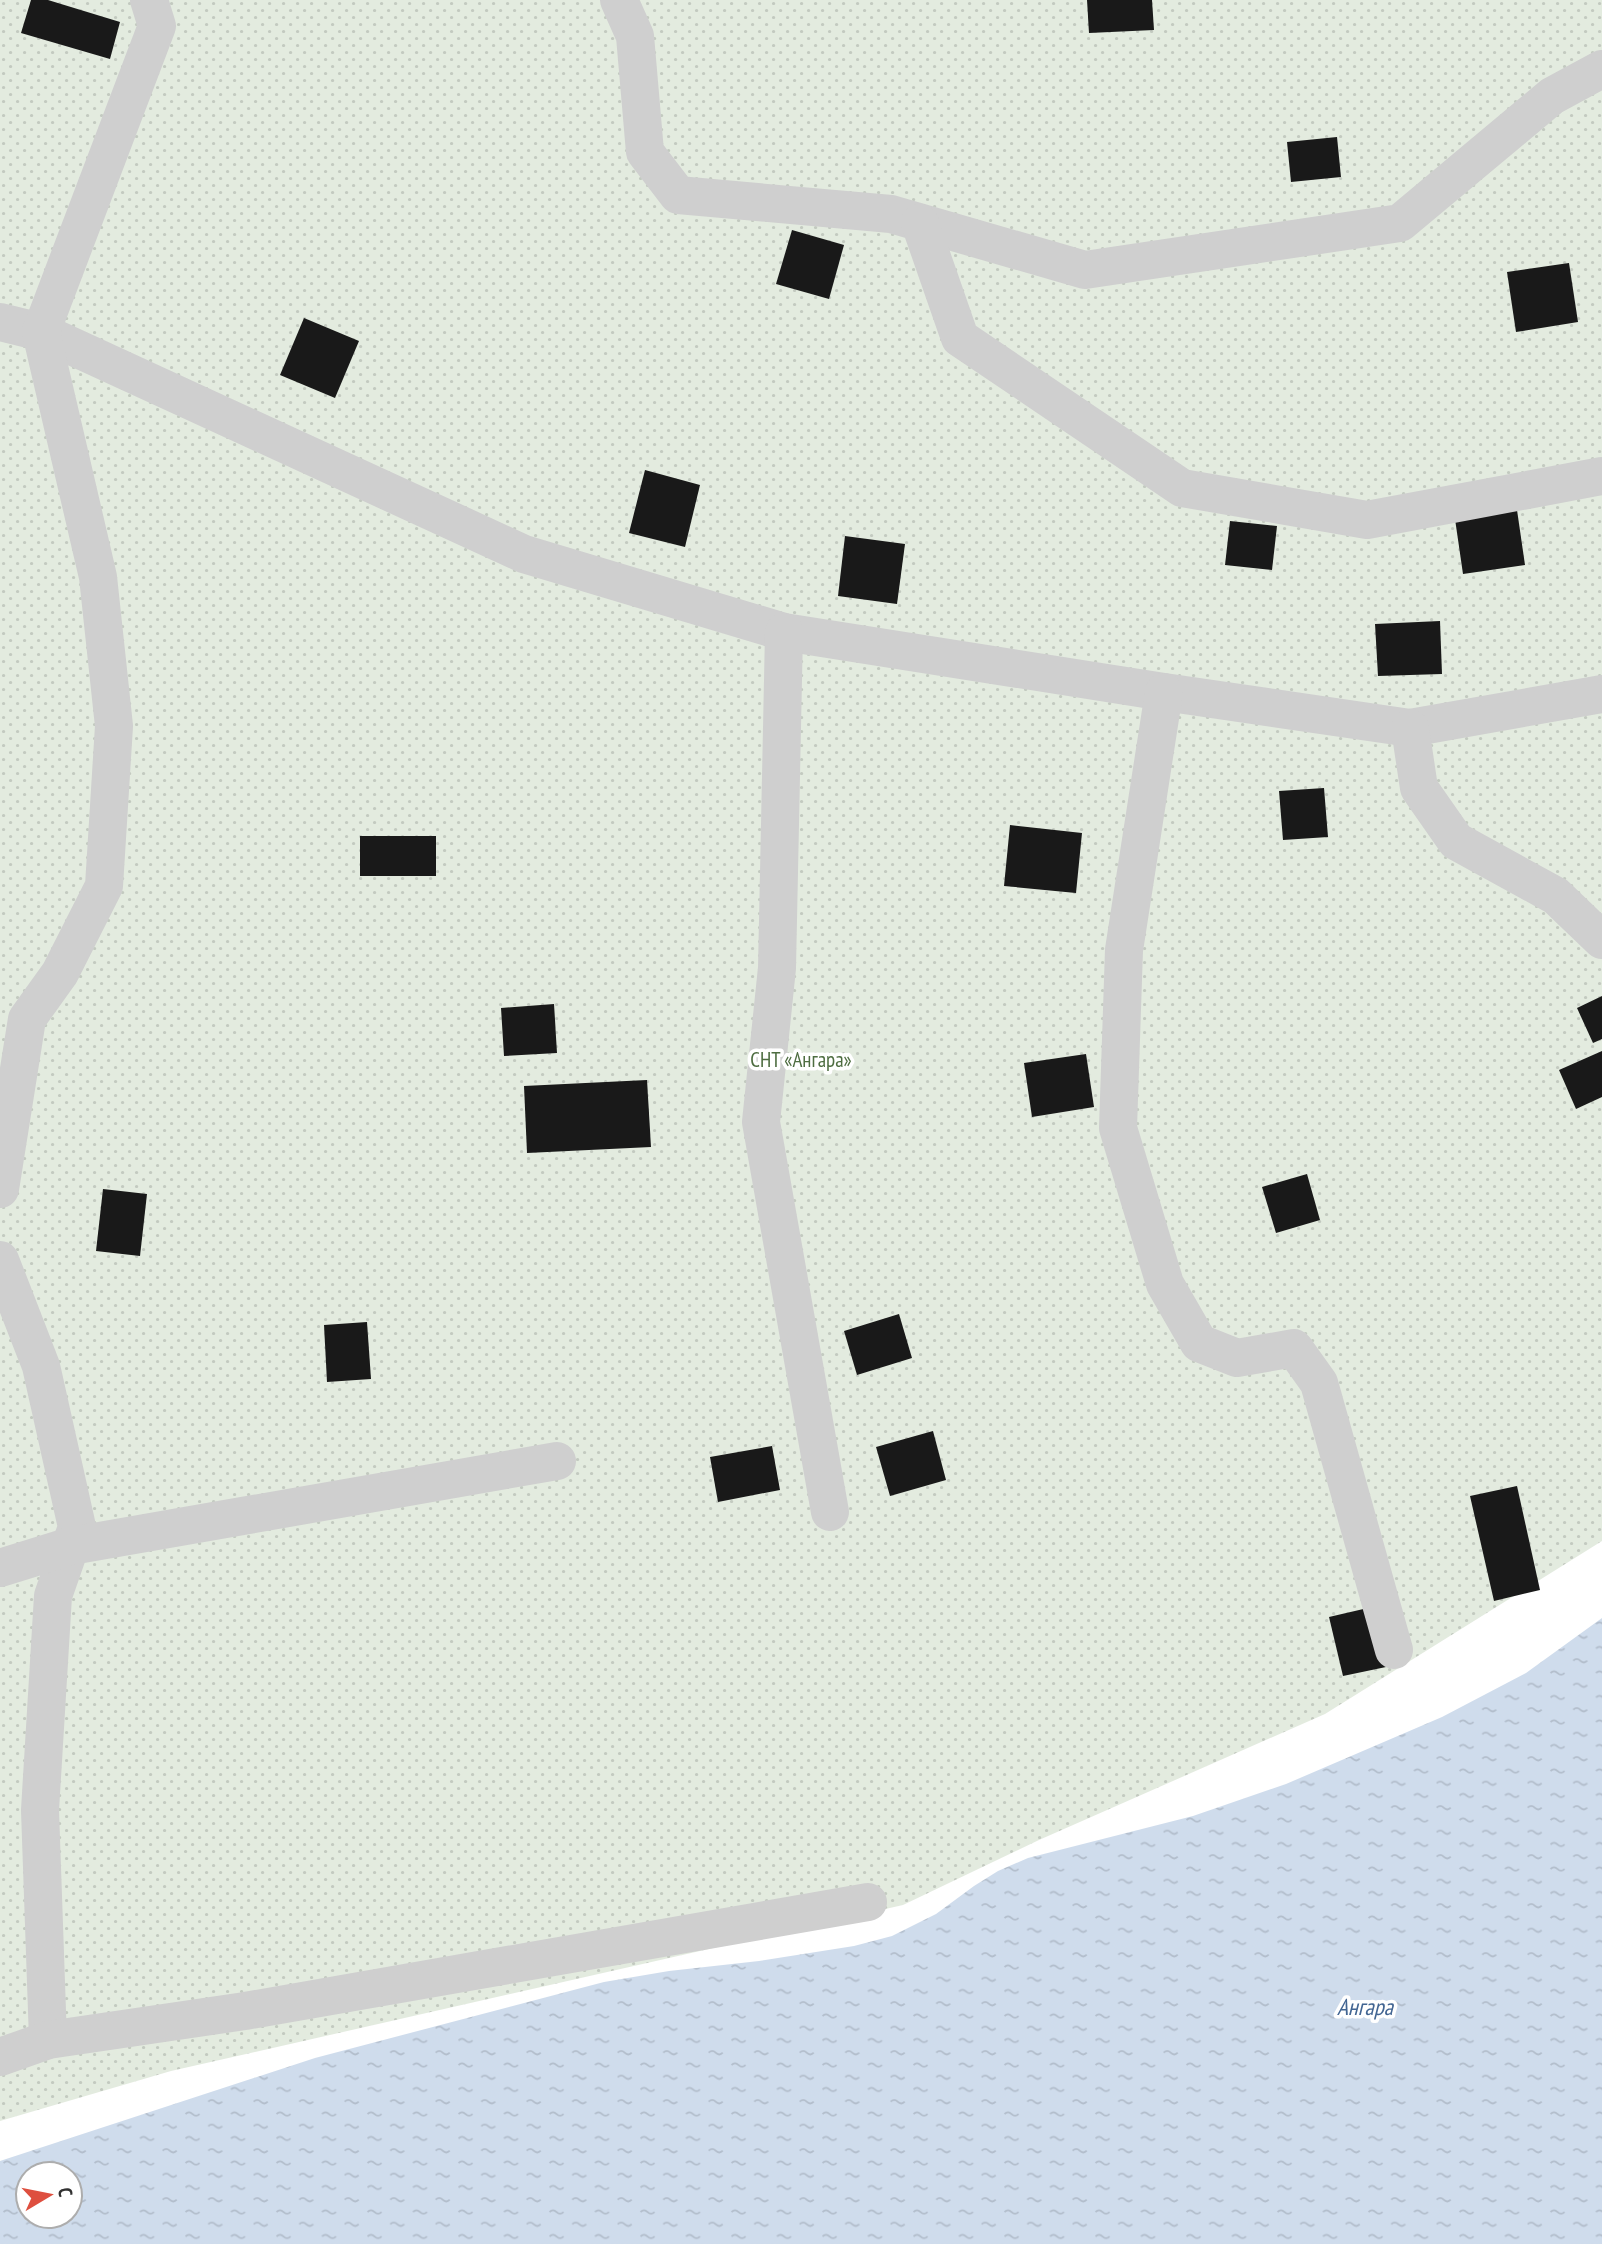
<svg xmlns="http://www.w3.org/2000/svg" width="1602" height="2244" font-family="'PT Sans Narrow',sans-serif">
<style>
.grass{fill:url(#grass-dots)}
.water{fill:url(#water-ripples);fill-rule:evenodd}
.building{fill:#191919}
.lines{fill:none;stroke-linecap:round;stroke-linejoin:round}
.street{stroke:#cfcfcf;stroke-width:38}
.labels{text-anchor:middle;stroke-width:7;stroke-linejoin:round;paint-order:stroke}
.park-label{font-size:21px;fill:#4e6d41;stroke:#fff}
.water-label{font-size:23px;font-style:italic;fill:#426592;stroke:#fff}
</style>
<defs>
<pattern id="grass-dots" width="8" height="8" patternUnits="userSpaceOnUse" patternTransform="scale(1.75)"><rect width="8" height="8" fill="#e3ebdf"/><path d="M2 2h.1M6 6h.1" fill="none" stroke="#c3cac0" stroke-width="1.8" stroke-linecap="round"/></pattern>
<pattern id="water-ripples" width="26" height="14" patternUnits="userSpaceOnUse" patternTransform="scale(1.75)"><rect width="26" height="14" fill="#cfdcec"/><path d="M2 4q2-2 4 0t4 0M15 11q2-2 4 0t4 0" fill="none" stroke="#b2bdcb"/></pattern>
</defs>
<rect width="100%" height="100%" fill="#fff"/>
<path class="grass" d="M0 0H1602V1541L1325 1714 1039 1840 903 1905 171 2071 0 2121Z"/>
<path class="water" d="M1602 1618V2244H0V2161L315 2058 604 1982 669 1971 759 1961 854 1946 892 1936 936 1914 974 1886 998 1871 1028 1858 1193 1816 1286 1784 1442 1717 1526 1673ZM28 2174H70V2216H28Z"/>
<g class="building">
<path d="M31 0H48L120 22 110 59 21 33Z"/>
<path d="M1087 0H1152L1154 30 1089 33Z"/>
<path d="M1337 137 1341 177 1291 182 1287 142Z"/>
<path d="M792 230 844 245 829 299 776 284Z"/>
<path d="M1569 263 1578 322 1516 332 1507 272Z"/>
<path d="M304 318 359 341 335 398 280 375Z"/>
<path d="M645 470 700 485 685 547 629 533Z"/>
<path d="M1517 510 1525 565 1463 574 1455 519Z"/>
<path d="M1230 521 1277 526 1272 570 1225 565Z"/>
<path d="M845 536 905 544 897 604 838 596Z"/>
<path d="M1440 621 1442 674 1378 676 1375 624Z"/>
<path d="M1324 788 1328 837 1283 840 1279 791Z"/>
<path d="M1010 825 1082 833 1076 893 1004 886Z"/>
<rect x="360" y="836" width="76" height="40"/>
<path d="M1602 996V1039L1593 1043 1577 1008Z"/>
<path d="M554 1004 557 1053 504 1056 501 1008Z"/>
<path d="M1602 1051V1097L1576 1109 1559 1070Z"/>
<path d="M1086 1054 1094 1107 1032 1117 1024 1063Z"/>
<path d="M647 1080 651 1147 527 1153 524 1086Z"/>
<path d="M1307 1174 1320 1220 1276 1233 1262 1187Z"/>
<path d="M103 1189 147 1194 140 1256 96 1251Z"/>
<path d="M899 1314 912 1358 857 1375 844 1331Z"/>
<path d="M367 1322 371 1379 327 1382 324 1325Z"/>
<path d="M933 1431 946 1480 890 1496 876 1447Z"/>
<path d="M772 1446 780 1490 718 1502 710 1457Z"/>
<path d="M1517 1486 1540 1590 1494 1601 1470 1496Z"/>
<path d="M1372 1607 1386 1667 1343 1676 1329 1617Z"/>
</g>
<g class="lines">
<g class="street">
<path d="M619 0 635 36 645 152 678 195 891 214 1085 270 1400 223 1552 96 1602 69"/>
<path d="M920 223 960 338 1182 488 1367 520 1602 476"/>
<path d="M0 322 41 332 524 554 784 632 1164 692 1410 728 1602 694"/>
<path d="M784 632 777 968 761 1122 830 1512"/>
<path d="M1164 692 1124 950 1118 1128 1165 1284 1199 1343 1237 1358 1294 1348 1319 1383 1394 1650"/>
<path d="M1410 728 1419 788 1456 841 1556 896 1602 940"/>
<path d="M0 1189 27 1019 60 973 104 886 114 726 98 577 41 332 157 26 149 0"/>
<path d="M0 1260 41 1366 77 1527 53 1596 40 1810 48 2040"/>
<path d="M0 1568 71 1546 557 1461"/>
<path d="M0 2057 48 2040 245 2011 868 1902"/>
</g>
</g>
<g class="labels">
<g class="park-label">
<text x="801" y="1067">СНТ «Ангара»</text>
</g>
<g class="water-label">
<text x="1365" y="2015">Ангара</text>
</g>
</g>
<g transform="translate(49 2195) rotate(80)"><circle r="33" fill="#ffffff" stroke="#adadad" stroke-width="2"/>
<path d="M0-5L12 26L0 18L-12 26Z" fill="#de4f3f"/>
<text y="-10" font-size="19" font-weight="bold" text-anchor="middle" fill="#323232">С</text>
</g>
</svg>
